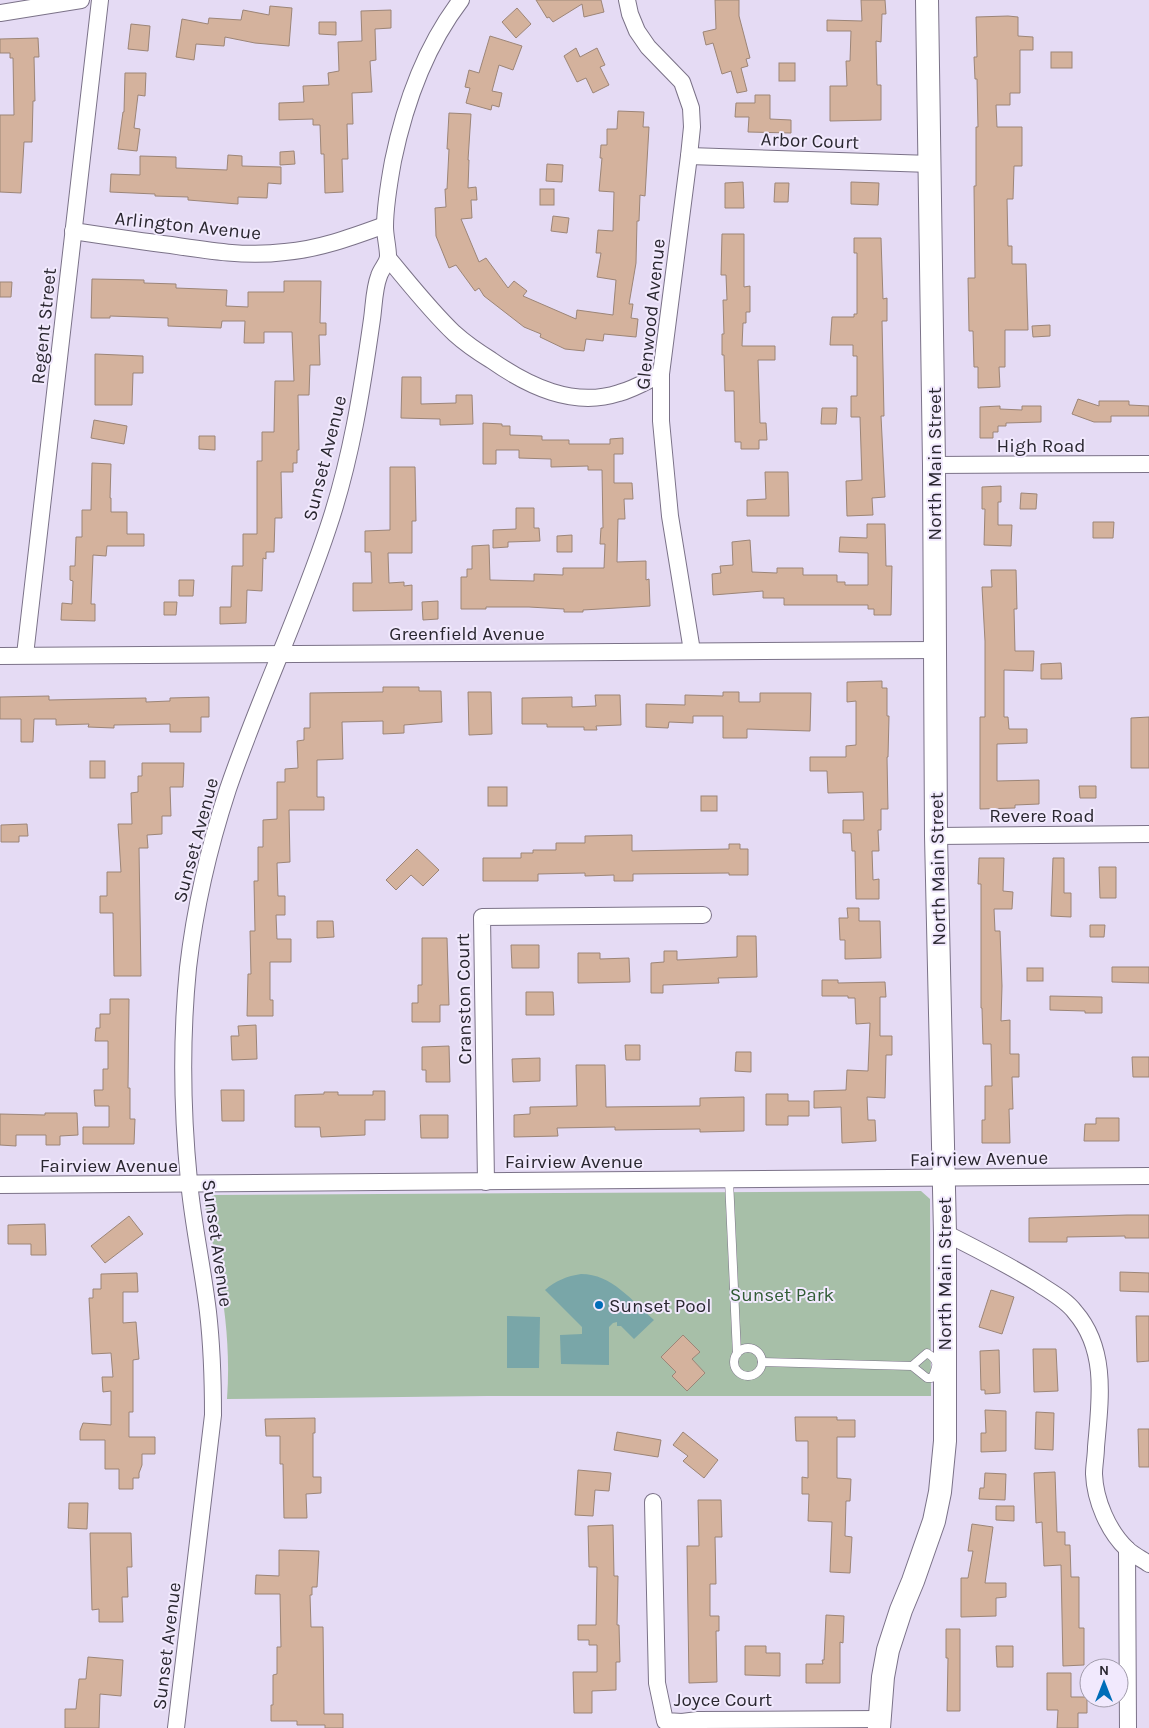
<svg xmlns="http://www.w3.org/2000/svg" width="1149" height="1728" font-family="Karla,sans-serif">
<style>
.green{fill:#a7bfa8}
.water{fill:#79a6a8}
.building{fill:#d4b29d;stroke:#9c8577}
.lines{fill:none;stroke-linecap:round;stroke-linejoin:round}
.lane-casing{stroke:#7b7288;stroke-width:9}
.street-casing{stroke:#7b7288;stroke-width:18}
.secondary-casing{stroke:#7b7288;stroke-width:24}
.lane{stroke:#fff;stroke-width:8}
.street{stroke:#fff;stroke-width:16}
.secondary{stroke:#fff;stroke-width:22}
.poi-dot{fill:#006db8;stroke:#f1e9fd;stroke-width:2}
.labels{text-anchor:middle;stroke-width:4;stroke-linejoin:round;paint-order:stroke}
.street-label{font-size:19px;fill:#2a2730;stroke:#f1e9fd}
.park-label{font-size:19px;fill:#315c35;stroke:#f1e9fd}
.poi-label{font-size:19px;fill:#2a2730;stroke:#f1e9fd;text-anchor:start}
</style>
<rect width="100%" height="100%" fill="#e5dbf4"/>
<path class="green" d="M921 1191 930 1199 931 1396H487L227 1399C232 1331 219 1270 204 1203L214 1195Z"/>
<g class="water">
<path d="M581 1274C612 1274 632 1301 654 1320L634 1339 621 1326H617V1322L613 1323 609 1327V1365L561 1364 560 1335 582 1334V1327L545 1290C555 1281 567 1276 581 1274Z"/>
<path d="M507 1316 540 1317 539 1368H507Z"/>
</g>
<g class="building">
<path d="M536 0H601L604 12 584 17 582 4 553 22 549 17 547 18Z"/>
<path d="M715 0H739V16L750 58 746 59 748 66 741 68 747 91 737 93 731 71 722 74 713 43 706 45 703 32 716 29Z"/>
<path d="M861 0H885L886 14H882L881 42 876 41 877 85H881V120L830 121V86H847L846 61H850L851 31H827V20L862 21Z"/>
<path d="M270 6 292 8 289 46 255 43 225 37 224 46 196 44 194 60 176 57 182 19 208 24 209 18 241 20 243 10 269 15Z"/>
<path d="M517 8 531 24 516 38 502 22Z"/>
<path d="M391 10V28L375 29 376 60 370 61 372 92 352 93 353 124H347L348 159H342L343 192 325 193 324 154H321L320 125H313V119L279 120V103L304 102 303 86 329 85 328 73 339 71 338 42 362 41 361 11Z"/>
<path d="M1008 16 1018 17V36L1033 37V50H1020V93H1010V105H996L997 127H1022V166H1014L1013 199H1007L1008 246H1012V264H1026L1028 330H1005V367H999L1000 387 978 388V367H974L973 331H969L968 278H975L974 186H976V127H978L977 79H975L974 57H977L976 17Z"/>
<path d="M319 22H336V35L319 34Z"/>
<path d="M131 24 150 26 148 51 128 49Z"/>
<path d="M490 36 522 46 513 70 499 65 492 91 502 93 499 107 492 105 491 110 466 103 470 88 465 87 469 70 479 73Z"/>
<path d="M38 38 39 57H34L35 101H33L32 142H24L21 193 0 192V115H14L13 58H10V53H0V39Z"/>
<path d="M576 48 580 57 597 48 605 65 600 67 609 85 593 93 586 78 577 82 564 56Z"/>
<rect x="1051" y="52" width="21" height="16"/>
<rect x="779" y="63" width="16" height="18"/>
<path d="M125 73H146L145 96 138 95 134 128 140 129 137 151 118 149 123 112H124Z"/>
<path d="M755 95H770V119L791 120V133L748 132 749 117H735L736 103H755Z"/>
<path d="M618 111 644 112 643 127H649L645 196 640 195 639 221H637L636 263 629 304H633L631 318 638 319 636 337 604 334 603 341 586 339 584 351 565 349 540 337 541 334 524 327 484 296 479 288 475 291 456 265 449 268 436 236 435 208 446 207 445 189H447L449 149H447L449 113 471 114 468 160H469L468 188 476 187 477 200H471L472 218 461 219 479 262 486 258 508 288 514 281 527 291 523 296 576 319 577 310 613 315 616 280 597 277 601 253H596L598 230 613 231 614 192 599 191 602 158H600L601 145H607V129H617Z"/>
<path d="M294 151 295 164 280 165V152Z"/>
<path d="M228 155 242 156V166L281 167V184L268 183 267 198 238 197V204L188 200V197L155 196V194L110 192 111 174 140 175V156L176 157V168L227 170Z"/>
<path d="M547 164 563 165 562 182 546 181Z"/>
<path d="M743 182 744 208H725V183Z"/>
<path d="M851 182 879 183 878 205 851 204Z"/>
<path d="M775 183H789L788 202H774Z"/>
<rect x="540" y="189" width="14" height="16"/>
<path d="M553 216 569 218 567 233 551 231Z"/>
<path d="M722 234H744V287L750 286V312H746V323H743L742 346H775V360H758L760 423H766L767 440H759V449H741V442H735L734 391H725L724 355H722V334H724L723 300H727L726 275H721Z"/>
<path d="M854 238H881L883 299 887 298V321H882L884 416H881L885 497 872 498 873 515 847 516 846 481 862 480 860 417H851V396H857V356H853V345H830L832 317H854V314H857V253H854Z"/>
<path d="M92 279 144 280V283L176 284V288L227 290 226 306 248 307V292H284V281H321L320 323H326V335H319L320 365H310L309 395H298L299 450H297V463H293V472H281L282 518H275L274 552H266V559L263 558 262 591 247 590 246 623 220 624V607H231L232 566H243V534H257V461H262V432H274L275 381H294L292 332H264V343H244L245 321H222L221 328 168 326V318L110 316V318H91Z"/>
<path d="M0 282H12L11 297H0Z"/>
<path d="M1050 325V336L1033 337 1032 326Z"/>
<path d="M95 354 143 356V373H133L132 405H95Z"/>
<path d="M402 377H421V404L456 403V395H472L473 424 440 425V419L401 418Z"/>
<path d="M1078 399 1099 406V401H1129V405L1149 406V416H1111V422H1094L1072 414Z"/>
<path d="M1000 406V409L1022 410V406H1041V422L1006 423V426H998V432H993V438H980V407Z"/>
<path d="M822 408H837L836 424H821Z"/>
<path d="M94 420 127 426 124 444 91 438Z"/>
<path d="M483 423 502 424V426H510V435L542 436V440H569V444H610V439L623 438V454H614V483H632L633 499H624L625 519H618L617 562 646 561V580L649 579 650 606 583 610V612H564V609L529 607H486V609H461V577H467V569H472V546L489 545 490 580 534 581V574L563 575V568H604L605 544H600L601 528H603L602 470H588V466L551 467V459L519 458V450H496V464H483Z"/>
<path d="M199 436H215V450L199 449Z"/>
<path d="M92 463 111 464 110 498H111V512H127V534H144V546H107L106 556 93 555 91 604H95V621L61 620 62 603 72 604 73 581 70 580V566H75L76 537H82V510H91Z"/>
<path d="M390 467H415L416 521H412V553H388L389 583 404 582V586L412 585V610L353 611V583H372L371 552H365V531L390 530Z"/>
<path d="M765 472H788L789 516H747V500L766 499Z"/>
<path d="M1001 486V502H998V525H1012L1011 546 984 545 985 509H982V487Z"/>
<path d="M1021 493 1037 494 1036 509H1020Z"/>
<path d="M516 508H534V528H539L540 541 508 542V547L493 548V530L516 529Z"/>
<path d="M1093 522H1114L1113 538H1093Z"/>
<path d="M867 524H885L886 566H892L891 615H874V609H868V605H784V598H763V591L713 595 712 574 721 573 720 566 733 565 732 542 750 540 752 572 777 573V568H803V575H837V582H845V585H868V553L839 552 840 537 867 538Z"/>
<path d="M572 535V552H557V536Z"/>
<path d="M991 570H1016L1017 609H1014L1015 651H1034L1033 671 1004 670V717H1008L1009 729H1027V743L997 744V781L1039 780V804L1015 805V808L980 809V717H985V641L982 587H992Z"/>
<path d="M179 580H194L193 596H179Z"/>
<path d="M438 601V619L423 620 422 602Z"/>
<path d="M164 602H177L176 615H164Z"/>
<path d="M1061 663 1062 679H1041V664Z"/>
<path d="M882 681V688H887V716H889L888 757H887L888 809H881V830H878L879 851H872L873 880 879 879V899H856L855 851H852L851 833H843V820H864L863 792 828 793 827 771H810V757H846V746L856 745V701L847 702V682Z"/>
<path d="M383 687H419V691H441L442 722 404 725V733L383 734V721L342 722 343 759 317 760V797H324V810H289L290 862 277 863 278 896H285V915H276L277 939H291V962H270V1000H273V1016H247L248 974H251L250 931H255L254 881H258V847H263V820L277 819V782H285V769L298 768 297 741 304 740V728H310V693L383 692Z"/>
<path d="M468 692H491L492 734 469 735Z"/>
<path d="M723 692H739V702H760V693H811L810 731 747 729V738H723V716H693V723L669 722 668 728 646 727V704L685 705V695L723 696Z"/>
<path d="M595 695H620L621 725 596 726 597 730H584V727H547V724H522V698L572 697V707L596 706Z"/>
<path d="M49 696V700L146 698V702L170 701V698L209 697V717H201V732H170V724L114 725V728L88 727 89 724 56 725V719H34L33 742H21V719H0V697Z"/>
<path d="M1149 717V768H1131V718Z"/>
<rect x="90" y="761" width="15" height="17"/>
<path d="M142 763H184L183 787H170L171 816H162V834L147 835 148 848H139L141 976H114L113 913H100V896H107V872H121L118 824H132L131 793 138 792V776H142Z"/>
<path d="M1079 786H1096V798H1080Z"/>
<rect x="488" y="787" width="19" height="19"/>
<rect x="701" y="796" width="16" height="15"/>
<path d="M27 824 28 836H19V842H1V825Z"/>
<path d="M632 835V851L729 849V844H740V849H748V875H729V873L633 874V881H614V875L585 876V873L538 874V881H483V858H521V853H533V850H556V843H585V836Z"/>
<path d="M417 849 439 870 423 886 411 875 396 890 386 880Z"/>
<path d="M979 858H1004L1003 891 1013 892 1012 909H994L995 931H1000L1002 986 1001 1021 1010 1020V1054H1019V1077H1012L1013 1109H1009L1010 1143H982V1120H985V1086H992L991 1044H983L982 1008H981V884H978Z"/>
<path d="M1053 858H1064V893H1071V917L1051 916Z"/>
<path d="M1099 867H1116V898H1100Z"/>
<path d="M847 908H859V921H880L881 958 845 959V940H840L839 918H848Z"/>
<path d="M317 921H333L334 937 317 938Z"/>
<path d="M1090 925H1105L1104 937H1090Z"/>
<path d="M737 936H756L757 977 718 978 719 983 663 985V993H651V963L664 962V951H677V960L737 957Z"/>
<path d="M422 938H447L449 1005H440V1022H412V1003H418V985H422Z"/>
<path d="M511 945H539V968H512Z"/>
<path d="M578 953H600V959L629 958 630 982 578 983Z"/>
<path d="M1112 967H1149V983L1112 982Z"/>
<rect x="1027" y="968" width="16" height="13"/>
<path d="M822 980H838V983L885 982 886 997H880V1036H892V1055H886L885 1098 867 1097 868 1120H875L876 1141 842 1143 841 1107 814 1108V1091L846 1090 847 1070 868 1071 870 1023 856 1024 855 998H848V996H822Z"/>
<path d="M526 992H553L554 1015H526Z"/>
<path d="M1050 996 1102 997V1013H1085V1011L1050 1010Z"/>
<path d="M110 999H129L128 1088H130V1119H135L134 1144H83V1127H109V1106H95L94 1090H103V1069H108V1041H95L96 1028H100V1014H110Z"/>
<path d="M256 1025 257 1059 232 1060 231 1036H239L238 1026Z"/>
<path d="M625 1045H640V1060H626Z"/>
<path d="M449 1046 450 1082H426V1070H422V1047Z"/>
<path d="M736 1052H751V1072L735 1071Z"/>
<path d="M1132 1057H1149V1077H1133Z"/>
<path d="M540 1058V1081L513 1082 512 1059Z"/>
<path d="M576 1065H605L606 1107 700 1106V1098L744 1097V1131L700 1132V1129L615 1130V1127L557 1128 558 1136 514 1137V1115L530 1114V1107L577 1106Z"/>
<path d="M221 1090H244V1121H222Z"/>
<path d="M373 1091H385V1120H365V1135L321 1137 320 1127H295V1095L324 1094V1092H338V1095H373Z"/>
<path d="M766 1094H788V1101H809V1116H788V1125H766Z"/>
<path d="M45 1113H77L78 1135 60 1136V1145H46V1135H16V1146L0 1145V1114L45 1115Z"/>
<path d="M420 1115H448V1138H421Z"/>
<path d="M1096 1118H1119V1141H1084L1085 1124H1096Z"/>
<path d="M1127 1215H1149V1238H1125V1236L1067 1237V1242H1029V1218Z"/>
<path d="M129 1216 143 1234 105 1263 91 1246Z"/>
<path d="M45 1224 46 1255H31V1244H8V1225Z"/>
<path d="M1120 1272 1149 1273V1292L1120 1291Z"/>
<path d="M137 1273 138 1292H123V1323L136 1322 139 1359 133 1360V1412H129V1437H155V1454H142V1465L139 1473V1478H133V1489H119V1469H105V1440H80V1431L83 1423 111 1425V1391L103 1392 102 1377H113L111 1353 92 1354 89 1298H93V1289H101V1274Z"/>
<path d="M991 1290 1014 1297 1002 1334 979 1327Z"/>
<path d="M1136 1316H1149V1361L1137 1362Z"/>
<path d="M683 1335 700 1352 692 1359 705 1373 687 1391 672 1376 676 1372 661 1357Z"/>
<path d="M1033 1349H1056L1058 1391 1034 1392Z"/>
<path d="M999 1350 1000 1393 985 1394V1390H981L980 1351Z"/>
<path d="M985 1410 1006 1411V1451L981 1452V1433H986Z"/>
<path d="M1036 1412 1054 1413 1053 1450 1035 1449Z"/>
<path d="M795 1417H837V1420H855V1437H837V1478L851 1479 850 1501H846L845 1536 852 1537 850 1573 830 1572 832 1522 808 1521 809 1494H802V1477L808 1478V1441H796Z"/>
<path d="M315 1418V1433H313V1477H321V1493L306 1494 307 1518H284L283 1464H280V1436H266L265 1419Z"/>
<path d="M1138 1429H1149V1467H1139Z"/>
<path d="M617 1432 661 1440 658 1457 614 1450Z"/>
<path d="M683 1432 718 1460 704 1478 683 1461 688 1456 673 1445Z"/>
<path d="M578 1470 611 1473 609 1491 595 1490 593 1516 575 1515Z"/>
<path d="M1055 1472 1057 1532H1065V1545H1070L1071 1577H1079V1628H1084V1665L1063 1666 1061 1565 1044 1566 1042 1522 1036 1523 1034 1473Z"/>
<path d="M985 1473 1006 1474 1005 1500 979 1499 980 1488H984Z"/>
<path d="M698 1500H721L722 1537H715L716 1584H710V1616H719V1631H716L717 1682 689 1683 687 1546H699Z"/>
<path d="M69 1503H88L87 1529 68 1528Z"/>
<path d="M996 1506H1014V1521L996 1520Z"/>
<path d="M972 1524 993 1527 985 1583H1006V1597L996 1598V1616L961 1617V1578H968L973 1551H968Z"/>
<path d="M613 1525 614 1576H618L617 1625H619L620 1662H616V1690L592 1691V1713H574L573 1672H597V1645H589V1640H578V1625H596L597 1567H589L588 1526Z"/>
<path d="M90 1533H131L132 1567H127L128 1597H122L123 1622H99V1609L92 1610Z"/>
<path d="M279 1550 319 1551 317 1587H312V1595H310L311 1627H323L324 1714H343V1728H325V1725H297V1721H271V1705H273V1675L277 1674V1647H281L280 1594H255L256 1575 279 1576Z"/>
<path d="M826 1615 844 1616 843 1643 840 1642V1683H806V1664H823L822 1660H824Z"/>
<path d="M946 1629H960V1711H947L948 1658H946Z"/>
<path d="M745 1646H766V1653H780V1676L745 1675Z"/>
<path d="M996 1646H1013V1667H997Z"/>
<path d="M88 1657 123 1660 121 1696 100 1694 99 1728H65V1709H76L79 1679H86Z"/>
<path d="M1047 1673H1071V1697H1087V1713H1078V1728H1057L1058 1710H1047Z"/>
</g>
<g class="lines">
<defs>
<g id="lane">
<path d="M729 1180 737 1354"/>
<circle cx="748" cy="1362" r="14"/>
<path d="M762 1362 912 1366 927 1353C940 1361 937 1366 932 1378H927L912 1366"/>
</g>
<g id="street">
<path d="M627 0 630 14 637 31 648 47 682 82 691 108 692 127 689 156 661 374V421L670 516 692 651"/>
<path d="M0 13 81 0"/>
<path d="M689 156 931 164"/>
<path d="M73 231C106 236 139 241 171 245 209 251 247 257 285 252 320 249 352 237 385 225"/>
<path d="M388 258C409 283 430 310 454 333 465 343 478 352 491 360 528 386 573 408 619 393 634 389 647 381 661 374"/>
<path d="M934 465 1149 464"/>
<path d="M25 655 100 0"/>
<path d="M0 656 935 650"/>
<path d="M936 836 1149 834"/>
<path d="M486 1182 482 917 703 915"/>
<path d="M0 1185 1149 1176"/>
<path d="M945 1233C977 1249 1009 1265 1039 1284 1051 1292 1066 1300 1075 1312 1108 1350 1100 1401 1096 1447 1096 1456 1094 1465 1094 1474 1095 1500 1108 1531 1127 1549 1133 1555 1142 1559 1149 1564"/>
<path d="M653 1502 657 1683 665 1721 682 1722 698 1720 879 1719"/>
<path d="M1127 1549 1128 1728"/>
<path d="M176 1728 213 1415C213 1381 212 1347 208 1312 203 1269 193 1225 189 1181 182 1111 181 1039 188 968 195 907 209 847 228 789 258 701 299 616 328 528 351 460 362 390 372 319 374 305 374 289 379 276 381 269 388 263 388 256 388 247 385 236 385 227 385 205 389 183 393 161 405 103 425 47 461 0"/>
</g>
<path id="secondary" d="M879 1728 883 1677 888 1650 901 1610 913 1581 934 1521 940 1492 945 1441V1233L936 836 934 465 927 0"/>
</defs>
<use href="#lane" class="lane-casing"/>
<use href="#street" class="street-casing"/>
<use href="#secondary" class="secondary-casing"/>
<use href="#lane" class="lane"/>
<use href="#street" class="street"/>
<use href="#secondary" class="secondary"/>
</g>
<circle class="poi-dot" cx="599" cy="1305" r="5"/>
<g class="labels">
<g class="street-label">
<text transform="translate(810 140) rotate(2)" y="7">Arbor Court</text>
<text transform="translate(188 225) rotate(6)" y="7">Arlington Avenue</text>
<text transform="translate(650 314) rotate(-84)" y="7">Glenwood Avenue</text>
<text transform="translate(43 326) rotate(-84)" y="7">Regent Street</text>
<text x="1041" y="452">High Road</text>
<text transform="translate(324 458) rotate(-76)" y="7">Sunset Avenue</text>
<text transform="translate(934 464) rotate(-90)" y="7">North Main Street</text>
<text x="467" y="640">Greenfield Avenue</text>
<text x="1042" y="822">Revere Road</text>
<text transform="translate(195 840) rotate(-75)" y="7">Sunset Avenue</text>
<text transform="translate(937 869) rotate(-91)" y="7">North Main Street</text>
<text transform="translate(463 999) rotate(-91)" y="7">Cranston Court</text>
<text transform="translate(979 1158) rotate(-1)" y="7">Fairview Avenue</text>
<text x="574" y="1168">Fairview Avenue</text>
<text x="109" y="1172">Fairview Avenue</text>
<text transform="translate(218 1243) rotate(82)" y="7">Sunset Avenue</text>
<text transform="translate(944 1274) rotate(-90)" y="7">North Main Street</text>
<text transform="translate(166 1646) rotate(-83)" y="7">Sunset Avenue</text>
<text x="723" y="1706">Joyce Court</text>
</g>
<g class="park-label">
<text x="782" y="1301">Sunset Park</text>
</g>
<g class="poi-label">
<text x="609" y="1312">Sunset Pool</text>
</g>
</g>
<g transform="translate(1104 1683)"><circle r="24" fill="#f1e9fd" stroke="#a19bab"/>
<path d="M0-4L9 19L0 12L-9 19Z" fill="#006db8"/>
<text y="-8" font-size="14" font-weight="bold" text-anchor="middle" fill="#2a2730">N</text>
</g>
</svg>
